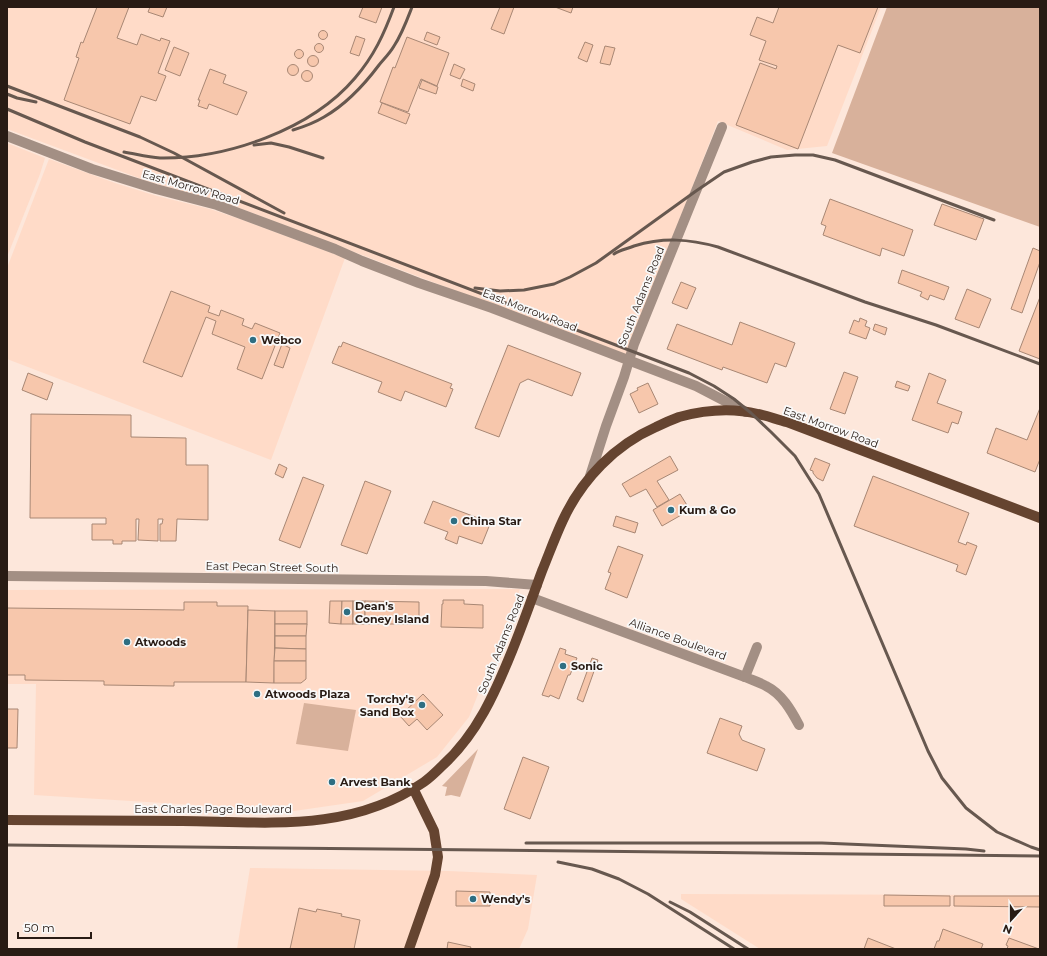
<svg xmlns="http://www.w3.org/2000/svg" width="1047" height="956" font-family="Montserrat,sans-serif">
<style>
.built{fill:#ffdbc8}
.green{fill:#d8b19b}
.building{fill:#f7c7ac;stroke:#a88774}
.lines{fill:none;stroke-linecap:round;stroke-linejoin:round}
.minor{stroke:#a38f84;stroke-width:10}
.major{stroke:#654430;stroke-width:10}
.rail{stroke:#67584f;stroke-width:3}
.poi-dot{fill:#2e6e82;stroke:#f9f9f9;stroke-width:1.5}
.labels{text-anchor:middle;stroke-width:3.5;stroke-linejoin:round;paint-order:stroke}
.street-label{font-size:11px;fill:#281b14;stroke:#f9f9f9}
.poi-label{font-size:11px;font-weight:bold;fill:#281b14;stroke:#f9f9f9;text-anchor:start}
</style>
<rect width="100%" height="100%" fill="#fde7db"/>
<g class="built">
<path d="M7 7H881L827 146 787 150 718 121 626 356 229 204 147 181 7 129Z"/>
<path d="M7 143 45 158 40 174 7 257Z"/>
<path d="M49 159 115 183 157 196 210 209 240 219 345 258 271 460 7 359V268Z"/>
<path d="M520 589 469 717 437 757 363 801 294 811 34 795 36 684H7V590Z"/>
<path d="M250 868 448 871 537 875 528 929 519 949H237Z"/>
<path d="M681 894 1040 895V949H760L681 899Z"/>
</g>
<g class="green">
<path d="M887 7H1040V227L832 153Z"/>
<path d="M304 703 356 710 348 751 296 744Z"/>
<path d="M478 749 460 797 451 795 445 796 447 787 442 786Z"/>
</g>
<g class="building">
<path d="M97 7H129L117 38 137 45 141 34 160 41 161 38 170 41 158 73 166 76 156 101 141 96 130 124 64 100 79 58 76 57 81 42 83 43Z"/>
<path d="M150 7H167L163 17 148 12Z"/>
<path d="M363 7H382L376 23 359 17Z"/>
<path d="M500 7H514L504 34 491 29Z"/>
<path d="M555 7H573L571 13Z"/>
<path d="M779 7H878L860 53 838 45 798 149 736 125 760 63 776 69 777 66 759 60 766 41 750 35 757 17 773 23Z"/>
<circle cx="323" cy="35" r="4.5"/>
<path d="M427 32 440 37 437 45 424 40Z"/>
<path d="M356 36 365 39 359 56 350 53Z"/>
<path d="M407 37 449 53 437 86 421 79 408 112 380 102 393 67 395 68Z"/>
<path d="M585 42 593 45 587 62 578 58Z"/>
<circle cx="319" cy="48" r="4.5"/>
<path d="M605 46 615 48 610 65 600 63Z"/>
<path d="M174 47 189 53 180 76 165 70Z"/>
<circle cx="299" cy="54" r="4.5"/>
<circle cx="313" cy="61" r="5.5"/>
<path d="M454 64 465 69 460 79 450 75Z"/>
<circle cx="293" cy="70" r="5.5"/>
<path d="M210 69 226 75 223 83 247 92 237 115 209 104 207 109 198 106 200 100H198Z"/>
<circle cx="307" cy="76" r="5.5"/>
<path d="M463 79 475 84 473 91 461 86Z"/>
<path d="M422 80 438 87 436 94 419 88Z"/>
<path d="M382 103 410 114 406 124 378 113Z"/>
<path d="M830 199 913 230 904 256 882 248 880 256 823 235 826 226 821 224Z"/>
<path d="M942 204 984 219 976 240 934 225Z"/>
<path d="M1033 248 1040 251V262L1022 313 1011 309Z"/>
<path d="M902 270 949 287 944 300 930 295 928 300 920 296 922 292 898 283Z"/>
<path d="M681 282 696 288 687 309 672 303Z"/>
<path d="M967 289 991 299 979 328 955 319Z"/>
<path d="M171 291 210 306 208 312 219 316 221 310 244 319 242 325 252 329 255 323 280 333 262 379 237 369 245 347 212 334 216 321 206 317 182 377 143 362Z"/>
<path d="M1040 297V359L1019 351Z"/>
<path d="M860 318 867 321 865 326 870 328 866 339 849 333 854 320 859 322Z"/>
<path d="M740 322 795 343 786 367 775 363 767 383 723 367 722 370 667 349 677 324 732 345Z"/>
<path d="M875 324 887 328 885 335 873 330Z"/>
<path d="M343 342 452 384 450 388 453 389 446 407 405 391 401 401 378 392 382 382 332 363 339 346 341 347Z"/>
<path d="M282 344 290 348 283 368 274 365Z"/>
<path d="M508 345 581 373 572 396 528 379 520 383 499 437 475 428Z"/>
<path d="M844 372 858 377 845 414 830 409Z"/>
<path d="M28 373 53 383 47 400 22 390Z"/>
<path d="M929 373 946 380 937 403 962 412 958 424 952 422 948 433 912 420Z"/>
<path d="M897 381 910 386 908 391 895 387Z"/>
<path d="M648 383 658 404 639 413 630 394 638 390 637 388Z"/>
<path d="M1040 408V459L1035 472 987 453 996 428 1027 440Z"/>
<path d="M31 414 131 415V437L186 438V465H208V520L177 519 176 541H160V524H162L163 519H158V541L138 540 139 519H136V541H122V544H113V540H92V524H106V518H30Z"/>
<path d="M670 456 678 470 657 481 669 500 657 507 646 489 630 497 622 484Z"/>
<path d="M815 458 830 464 823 481 817 478 813 473V471L810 470Z"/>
<path d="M279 464 287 468 283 478 275 474Z"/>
<path d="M873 476 969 513 958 542 966 545 967 542 977 546 966 575 956 571 958 565 854 526Z"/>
<path d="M303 477 324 485 300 548 279 540Z"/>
<path d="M365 481 391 491 367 554 341 545Z"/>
<path d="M680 494 690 510 662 526 653 510Z"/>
<path d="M433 501 478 518V519L490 524 482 544 459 536 457 544 445 539 448 532 424 523Z"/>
<path d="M616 516 638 523 635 533 613 526Z"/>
<path d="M618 546 643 555 627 598 605 589 611 573 608 572Z"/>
<path d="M443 600H464V604L483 605V628L441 627 442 604H443Z"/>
<path d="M330 601H342L341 624 329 623Z"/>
<path d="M342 601H353V624H341Z"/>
<rect x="353" y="601" width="12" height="23"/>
<path d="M365 601 419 602V624H365Z"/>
<path d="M184 602H217V606H248L246 682H174V686L104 685V681L25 680V675H7V608L184 610Z"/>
<path d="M248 610 275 611 274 683 246 682Z"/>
<rect x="275" y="611" width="32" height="13"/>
<path d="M275 624H307L306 636H275Z"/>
<path d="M275 636H306V649L275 648Z"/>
<path d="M275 648 306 649V661H274Z"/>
<path d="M560 648 566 650 565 654 577 658 570 675H568L559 699 550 695 549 697 542 695Z"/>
<path d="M592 658 598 660 583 702 577 699Z"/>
<path d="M274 661H306V679L301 683H274Z"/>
<path d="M423 694 443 715 427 730 417 719 409 726 400 716Z"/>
<path d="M7 709H18L17 748H7Z"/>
<path d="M720 718 742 726 739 734 742 740 765 749 757 771 707 753Z"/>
<path d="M523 757 549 767 530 819 504 809Z"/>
<path d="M335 779 336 784H329L328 780Z"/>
<path d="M456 891 490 892V906H456Z"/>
<path d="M884 895 950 896V906H884Z"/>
<path d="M954 896H1040V907L954 906Z"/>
<path d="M299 908 316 912 317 909 342 914 341 916 360 920 354 949H290Z"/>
<path d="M943 929 983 944 981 949H934L937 941H939Z"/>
<path d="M868 938 896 949H864Z"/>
<path d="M1009 938 1039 949H1007L1008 946 1006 945Z"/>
<path d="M448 942 471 947 470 949H447Z"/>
</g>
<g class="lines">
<g class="minor">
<path d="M7 136 92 169 156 189 217 205 335 249 362 261 419 283 492 308 696 386 746 412"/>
<path d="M590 476 606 426 624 377 634 344 722 127"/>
<path d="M7 576 486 581 537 585"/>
<path d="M532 598 745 677C752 680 759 682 766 686 782 694 791 710 799 725"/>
<path d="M745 677 757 647"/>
</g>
<g class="major">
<path d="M7 820C65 820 124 821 182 821 267 822 350 833 424 782 431 777 437 771 443 765 477 734 495 693 512 651 523 624 532 598 542 571 549 554 555 537 563 520 582 479 615 445 656 427 664 423 671 420 679 417 705 410 733 408 758 414 768 416 778 420 787 422L1040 518"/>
<path d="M409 949 435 875 438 857 434 831 413 788"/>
</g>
<g class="rail">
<path d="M7 86 140 137 174 153 284 213"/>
<path d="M7 94 17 98 36 102"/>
<path d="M7 109 85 142 689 373 714 386 734 399 751 413 771 432 795 456 819 494 928 751 942 778 966 808 997 832 1031 847 1040 850"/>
<path d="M293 130C303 127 314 123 324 117 345 105 364 85 379 65 384 59 390 53 394 46 402 34 407 20 412 7"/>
<path d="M254 145 271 143 289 147 323 158"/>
<path d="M124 152C136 154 148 157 160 158 226 159 311 130 355 78 374 56 384 34 394 7"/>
<path d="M614 254C620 250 627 249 634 246 664 237 689 239 718 247L865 302 936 325 1040 364"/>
<path d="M475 288 500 291 524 290 554 284 570 277 596 263 696 191 724 172 752 162 771 157 795 155H813L835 160 994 220"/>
<path d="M526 843H822L966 849 984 851"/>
<path d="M7 845 1040 856"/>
<path d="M558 862 592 869 619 879 648 894 734 949"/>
<path d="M670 902 690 912 748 949"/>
</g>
</g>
<g class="poi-dot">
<circle cx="253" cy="340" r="4"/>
<circle cx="671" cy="510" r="4"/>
<circle cx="454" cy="521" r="4"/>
<circle cx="347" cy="612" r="4"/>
<circle cx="127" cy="642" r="4"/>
<circle cx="563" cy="666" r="4"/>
<circle cx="257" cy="694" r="4"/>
<circle cx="422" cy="705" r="4"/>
<circle cx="332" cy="782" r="4"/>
<circle cx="473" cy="899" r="4"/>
</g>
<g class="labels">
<g class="street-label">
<text transform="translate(191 187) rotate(16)" y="4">East Morrow Road</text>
<text transform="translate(641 296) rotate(-68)" y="4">South Adams Road</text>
<text transform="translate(530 310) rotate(21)" y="4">East Morrow Road</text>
<text transform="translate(831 427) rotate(20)" y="4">East Morrow Road</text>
<text transform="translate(272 567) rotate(1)" y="4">East Pecan Street South</text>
<text transform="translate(678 639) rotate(20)" y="4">Alliance Boulevard</text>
<text transform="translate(501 644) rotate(-68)" y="4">South Adams Road</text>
<text x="213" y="813">East Charles Page Boulevard</text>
</g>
<g class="poi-label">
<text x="261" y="344">Webco</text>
<text x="679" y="514">Kum &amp; Go</text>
<text x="462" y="525">China Star</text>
<text x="355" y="610">Dean's<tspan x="355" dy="13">Coney Island</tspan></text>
<text x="135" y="646">Atwoods</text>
<text x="571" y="670">Sonic</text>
<text x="265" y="698">Atwoods Plaza</text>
<text x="414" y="703" text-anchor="end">Torchy's<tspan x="414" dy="13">Sand Box</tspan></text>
<text x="340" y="786">Arvest Bank</text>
<text x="481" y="903">Wendy's</text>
</g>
</g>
<rect width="1047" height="956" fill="none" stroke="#281b14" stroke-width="16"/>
<g transform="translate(1011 920) rotate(201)" stroke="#f9f9f9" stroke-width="3" paint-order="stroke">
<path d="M0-3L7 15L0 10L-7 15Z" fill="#281b14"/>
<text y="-6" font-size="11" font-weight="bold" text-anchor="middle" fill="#281b14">N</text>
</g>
<path d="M18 932v6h73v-6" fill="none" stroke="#281b14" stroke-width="2"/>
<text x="24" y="932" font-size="12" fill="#281b14" stroke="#f9f9f9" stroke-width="3" paint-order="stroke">50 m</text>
</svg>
